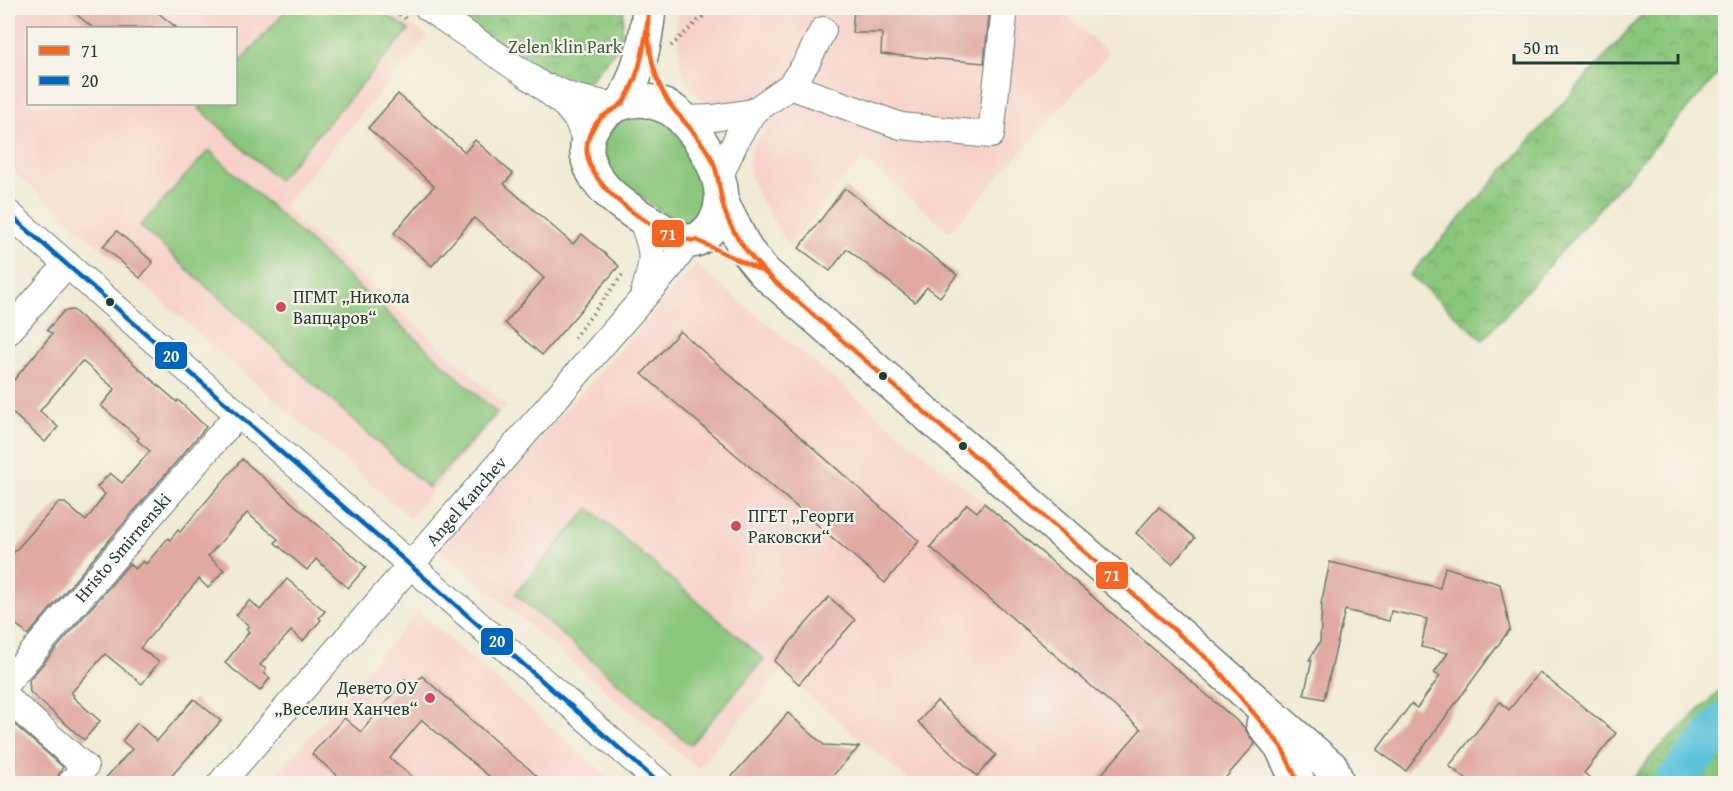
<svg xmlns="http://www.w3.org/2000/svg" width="1733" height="791" font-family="'Gentium Book Plus',serif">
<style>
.built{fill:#f7d1c9;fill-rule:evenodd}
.green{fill:#8ac67c;stroke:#548258;stroke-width:1.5}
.park{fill:url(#park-crowns);stroke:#548258;stroke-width:1.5}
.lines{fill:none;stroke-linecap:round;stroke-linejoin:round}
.river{stroke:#5cc3d9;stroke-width:39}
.building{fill:#e0aaa3}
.minor-casing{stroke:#687a6c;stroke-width:28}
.major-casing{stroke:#687a6c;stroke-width:36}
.path{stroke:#687a6c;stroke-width:4;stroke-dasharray:1.5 4.5;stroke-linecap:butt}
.minor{stroke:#fff;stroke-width:26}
.major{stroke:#fff;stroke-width:33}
.bus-1-casing{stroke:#f7f3e8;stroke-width:9}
.bus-2-casing{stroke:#f7f3e8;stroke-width:9}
.bus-1{stroke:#f26522;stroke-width:4.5}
.bus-2{stroke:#0065bd;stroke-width:4.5}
.bus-dot{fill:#1f3d34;stroke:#f7f3e8;stroke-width:2}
.poi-dot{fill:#d1495b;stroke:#f7f3e8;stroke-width:2}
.labels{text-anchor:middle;stroke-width:4.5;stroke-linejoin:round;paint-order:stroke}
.park-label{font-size:18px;fill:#3a5f46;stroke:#f7f3e8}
.poi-label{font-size:18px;fill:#1f3d34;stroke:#f7f3e8;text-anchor:start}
.street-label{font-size:18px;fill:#1f3d34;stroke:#f7f3e8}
.line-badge{stroke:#f7f3e8;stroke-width:2}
.badge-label{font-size:16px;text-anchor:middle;font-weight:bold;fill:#fff}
</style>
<defs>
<pattern id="park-crowns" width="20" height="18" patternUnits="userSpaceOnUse" patternTransform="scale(1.5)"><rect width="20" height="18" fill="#8ac67c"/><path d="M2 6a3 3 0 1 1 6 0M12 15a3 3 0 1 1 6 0" fill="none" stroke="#70a266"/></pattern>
</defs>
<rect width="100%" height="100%" fill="#f7f3e8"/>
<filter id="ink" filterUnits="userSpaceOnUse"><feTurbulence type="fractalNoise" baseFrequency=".0167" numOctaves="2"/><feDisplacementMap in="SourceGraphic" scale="12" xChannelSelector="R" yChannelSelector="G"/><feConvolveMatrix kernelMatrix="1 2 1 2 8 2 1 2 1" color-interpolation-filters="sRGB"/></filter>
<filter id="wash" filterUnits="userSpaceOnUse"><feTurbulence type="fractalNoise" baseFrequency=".008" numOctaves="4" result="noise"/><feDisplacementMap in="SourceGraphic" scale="24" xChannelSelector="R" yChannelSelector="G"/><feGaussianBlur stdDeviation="1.35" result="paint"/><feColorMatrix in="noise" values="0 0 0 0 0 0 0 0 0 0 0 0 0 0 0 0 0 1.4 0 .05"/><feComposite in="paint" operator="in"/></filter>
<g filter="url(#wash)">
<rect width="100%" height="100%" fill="#f1ebd5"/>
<g class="built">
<path d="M8 8H384L428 36 282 207 507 406 410 518 8 167ZM28 28H236V104H28Z"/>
<path d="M678 8H1058L1109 53 950 232 863 158 789 246 760 199 750 175 748 160 754 143 768 128 751 100 716 107 701 100 689 86 681 67 676 32Z"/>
<path d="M696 265 984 503 1259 739 1221 783H912L781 672 698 769 440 549Z"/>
<path d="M418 612 614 783 268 784Z"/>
</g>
<g class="green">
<path d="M288 8H376L409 30 278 180 199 108 203 104H236V67Z"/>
<path d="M634 112 669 123 706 179 708 206 700 216 687 223 671 218 611 176C601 162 603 145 607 129Z"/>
<path d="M209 150 497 413 428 488 140 226Z"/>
<path d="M589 508 764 659 690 745 515 594Z"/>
</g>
<g class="park">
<path d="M434 8H624L621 43 576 97Z"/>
<path d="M1648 8H1725V66L1483 340 1410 275Z"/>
<path d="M1725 686V783H1629L1655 752Z"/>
</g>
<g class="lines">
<path class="river" d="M1672 784 1726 721"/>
</g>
<g id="blocks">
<g class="building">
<path d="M69 8H152L177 28H93Z"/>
<path d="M854 8H990L984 63 881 54 882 33H852Z"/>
<path d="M398 94 465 152 475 140 513 174 504 184 573 244 582 234 619 266 542 355 505 323 544 278 474 218 432 266 394 233 434 186 368 128Z"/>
<path d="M845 188 957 275 940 297 927 287 915 302 847 249 830 271 799 248Z"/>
<path d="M117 231 153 262 140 278 103 246Z"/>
<path d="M73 310 177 402 178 400 206 427 28 635 8 617V559L58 503H65L86 521 105 494 97 487 110 473 122 483 150 451 137 440 139 438 101 406 115 389 82 361 40 411 58 427 45 442 8 409V387L52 334 47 330 64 311Z"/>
<path d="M680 331 919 541 885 583 642 374Z"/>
<path d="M242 459 366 567 348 588 316 559 307 570 275 543 278 539 247 513 208 556 224 570 208 588 199 579 140 648 159 662 142 684 105 654 71 693 74 695 73 697 100 721 84 740 30 692 29 680 129 564 135 569 143 561 146 564 168 538 170 540 178 530 180 532Z"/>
<path d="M984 503 1244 727 1255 744 1221 783H1094L1141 729 930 547 967 504 977 512Z"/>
<path d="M1159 507 1195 538 1172 564 1136 533Z"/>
<path d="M1330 562 1440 588 1445 567 1500 584 1510 629 1406 771 1377 750 1411 704 1417 708 1440 676 1434 673 1448 653 1421 647 1427 619 1391 611 1389 621 1345 610 1324 699 1304 695 1312 660H1309L1320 642 1322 604H1321Z"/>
<path d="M287 579 325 611 319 618 321 620 303 641 291 631 260 665 266 669 264 673 270 678 260 691 225 663 249 632 246 629 249 626 236 615 250 600 260 610Z"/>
<path d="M829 597 855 620 799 684 774 661Z"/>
<path d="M1539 672 1616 733 1584 773 1597 783H1471L1449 766 1500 702 1509 710Z"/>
<path d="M422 676 511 755 527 767 544 783H497L422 720 390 758 420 783H346L312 754 344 718 361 732 405 679 413 686Z"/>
<path d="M194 699 221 721 165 783H101L132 749 122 741 137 723 157 741Z"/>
<path d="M937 701 996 755 977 776 918 722Z"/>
<path d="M788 713 824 745 859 747 826 783H726Z"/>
<path d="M8 719 63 767 54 783H23L8 770Z"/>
</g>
</g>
</g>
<g filter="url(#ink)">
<use href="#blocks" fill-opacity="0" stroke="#687a6c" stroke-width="1.5"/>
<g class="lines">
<defs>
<g id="minor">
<path d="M428 8 537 82 566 106 578 121 586 142"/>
<path d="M790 86 901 126 991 135 1005 8"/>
<path d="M551 88 572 97 614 106"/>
<path d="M683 119 713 118 753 112"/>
<path d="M719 178 738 136 753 112 790 86 807 62 823 30"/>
<path d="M8 213 661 784"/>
<path d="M641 218C654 252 655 258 644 292"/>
<path d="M8 332 67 264"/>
<path id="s1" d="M8 681 238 414"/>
<path d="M8 699 85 767 70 784"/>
<path id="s2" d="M220 784 671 266 689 241"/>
</g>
<g id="major">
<path d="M642 100C653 102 663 104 672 110 682 116 690 127 697 136 716 164 736 204 707 232 703 236 697 241 691 241 679 242 664 231 654 225 635 214 613 200 600 183 578 154 584 123 615 106 624 101 633 101 642 100Z"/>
<path d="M623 103C639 70 646 44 649 8"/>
<path d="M722 203 746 250 764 272 1332 768 1338 784"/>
<path d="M1263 724 1281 746 1299 784"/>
</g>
</defs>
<use href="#minor" class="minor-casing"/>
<use href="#major" class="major-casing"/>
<g class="path">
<path d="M389 8 408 20"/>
<path d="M671 46 712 8"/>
<path d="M574 338 624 273"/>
</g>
<use href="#minor" class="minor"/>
<use href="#major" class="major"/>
<defs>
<g id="bus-1">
<path d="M649 8C646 38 641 75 624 101 619 109 605 112 599 120 567 156 605 192 634 213 652 225 674 242 696 240L764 272 1212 663 1281 746 1299 784"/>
<path d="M648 13C647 46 653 86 676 112 689 127 702 141 712 159 720 176 719 195 725 212 734 239 755 263 775 282"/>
</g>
<path id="bus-2" d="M8 213 660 784"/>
</defs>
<use href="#bus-1" class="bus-1-casing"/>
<use href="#bus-2" class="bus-2-casing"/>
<use href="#bus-1" class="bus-1"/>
<use href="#bus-2" class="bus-2"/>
</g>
</g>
<g class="bus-dot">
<circle cx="110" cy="302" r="5"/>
<circle cx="883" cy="376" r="5"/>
<circle cx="963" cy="446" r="5"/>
</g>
<g class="poi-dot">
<circle cx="281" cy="307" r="6"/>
<circle cx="736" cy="526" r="6"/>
<circle cx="430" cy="698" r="6"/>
</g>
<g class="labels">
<g class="park-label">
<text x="565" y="53">Zelen klin Park</text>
</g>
<g class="poi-label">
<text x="293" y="303">ПГМТ „Никола<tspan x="293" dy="21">Вапцаров“</tspan></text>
<text x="748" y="522">ПГЕТ „Георги<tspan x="748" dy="21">Раковски“</tspan></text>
<text x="418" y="694" text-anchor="end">Девето ОУ<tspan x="418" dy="21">„Веселин Ханчев“</tspan></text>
</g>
<g class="street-label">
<text dy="6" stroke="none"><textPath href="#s2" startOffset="375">Angel Kanchev</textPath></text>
<text dy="6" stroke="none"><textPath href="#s1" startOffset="176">Hristo Smirnenski</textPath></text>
</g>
</g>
<g class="line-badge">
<rect x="651" y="219" width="34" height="29" rx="6" fill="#f26522"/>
<rect x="154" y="341" width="34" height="29" rx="6" fill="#0065bd"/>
<rect x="1095" y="561" width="34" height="29" rx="6" fill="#f26522"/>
<rect x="480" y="627" width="34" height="29" rx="6" fill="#0065bd"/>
</g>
<g class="badge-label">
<text x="668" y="240">71</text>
<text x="171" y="362">20</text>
<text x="1112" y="581">71</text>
<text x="497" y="647">20</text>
</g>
<rect width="1733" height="791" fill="none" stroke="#f7f3e8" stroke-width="30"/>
<rect x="27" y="27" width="210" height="78" fill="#f7f3e8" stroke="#a1aaa0" stroke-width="1.5"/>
<rect x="39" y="46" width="30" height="9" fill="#f26522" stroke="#a1aaa0" stroke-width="1.5"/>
<text x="81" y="57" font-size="18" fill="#1f3d34">71</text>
<rect x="39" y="76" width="30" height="9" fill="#0065bd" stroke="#a1aaa0" stroke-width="1.5"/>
<text x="81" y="87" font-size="18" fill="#1f3d34">20</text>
<path d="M1514 54v9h164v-9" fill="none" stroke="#1f3d34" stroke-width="3"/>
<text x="1523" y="54" font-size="18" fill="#1f3d34" stroke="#f7f3e8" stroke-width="4.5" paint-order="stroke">50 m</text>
</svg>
